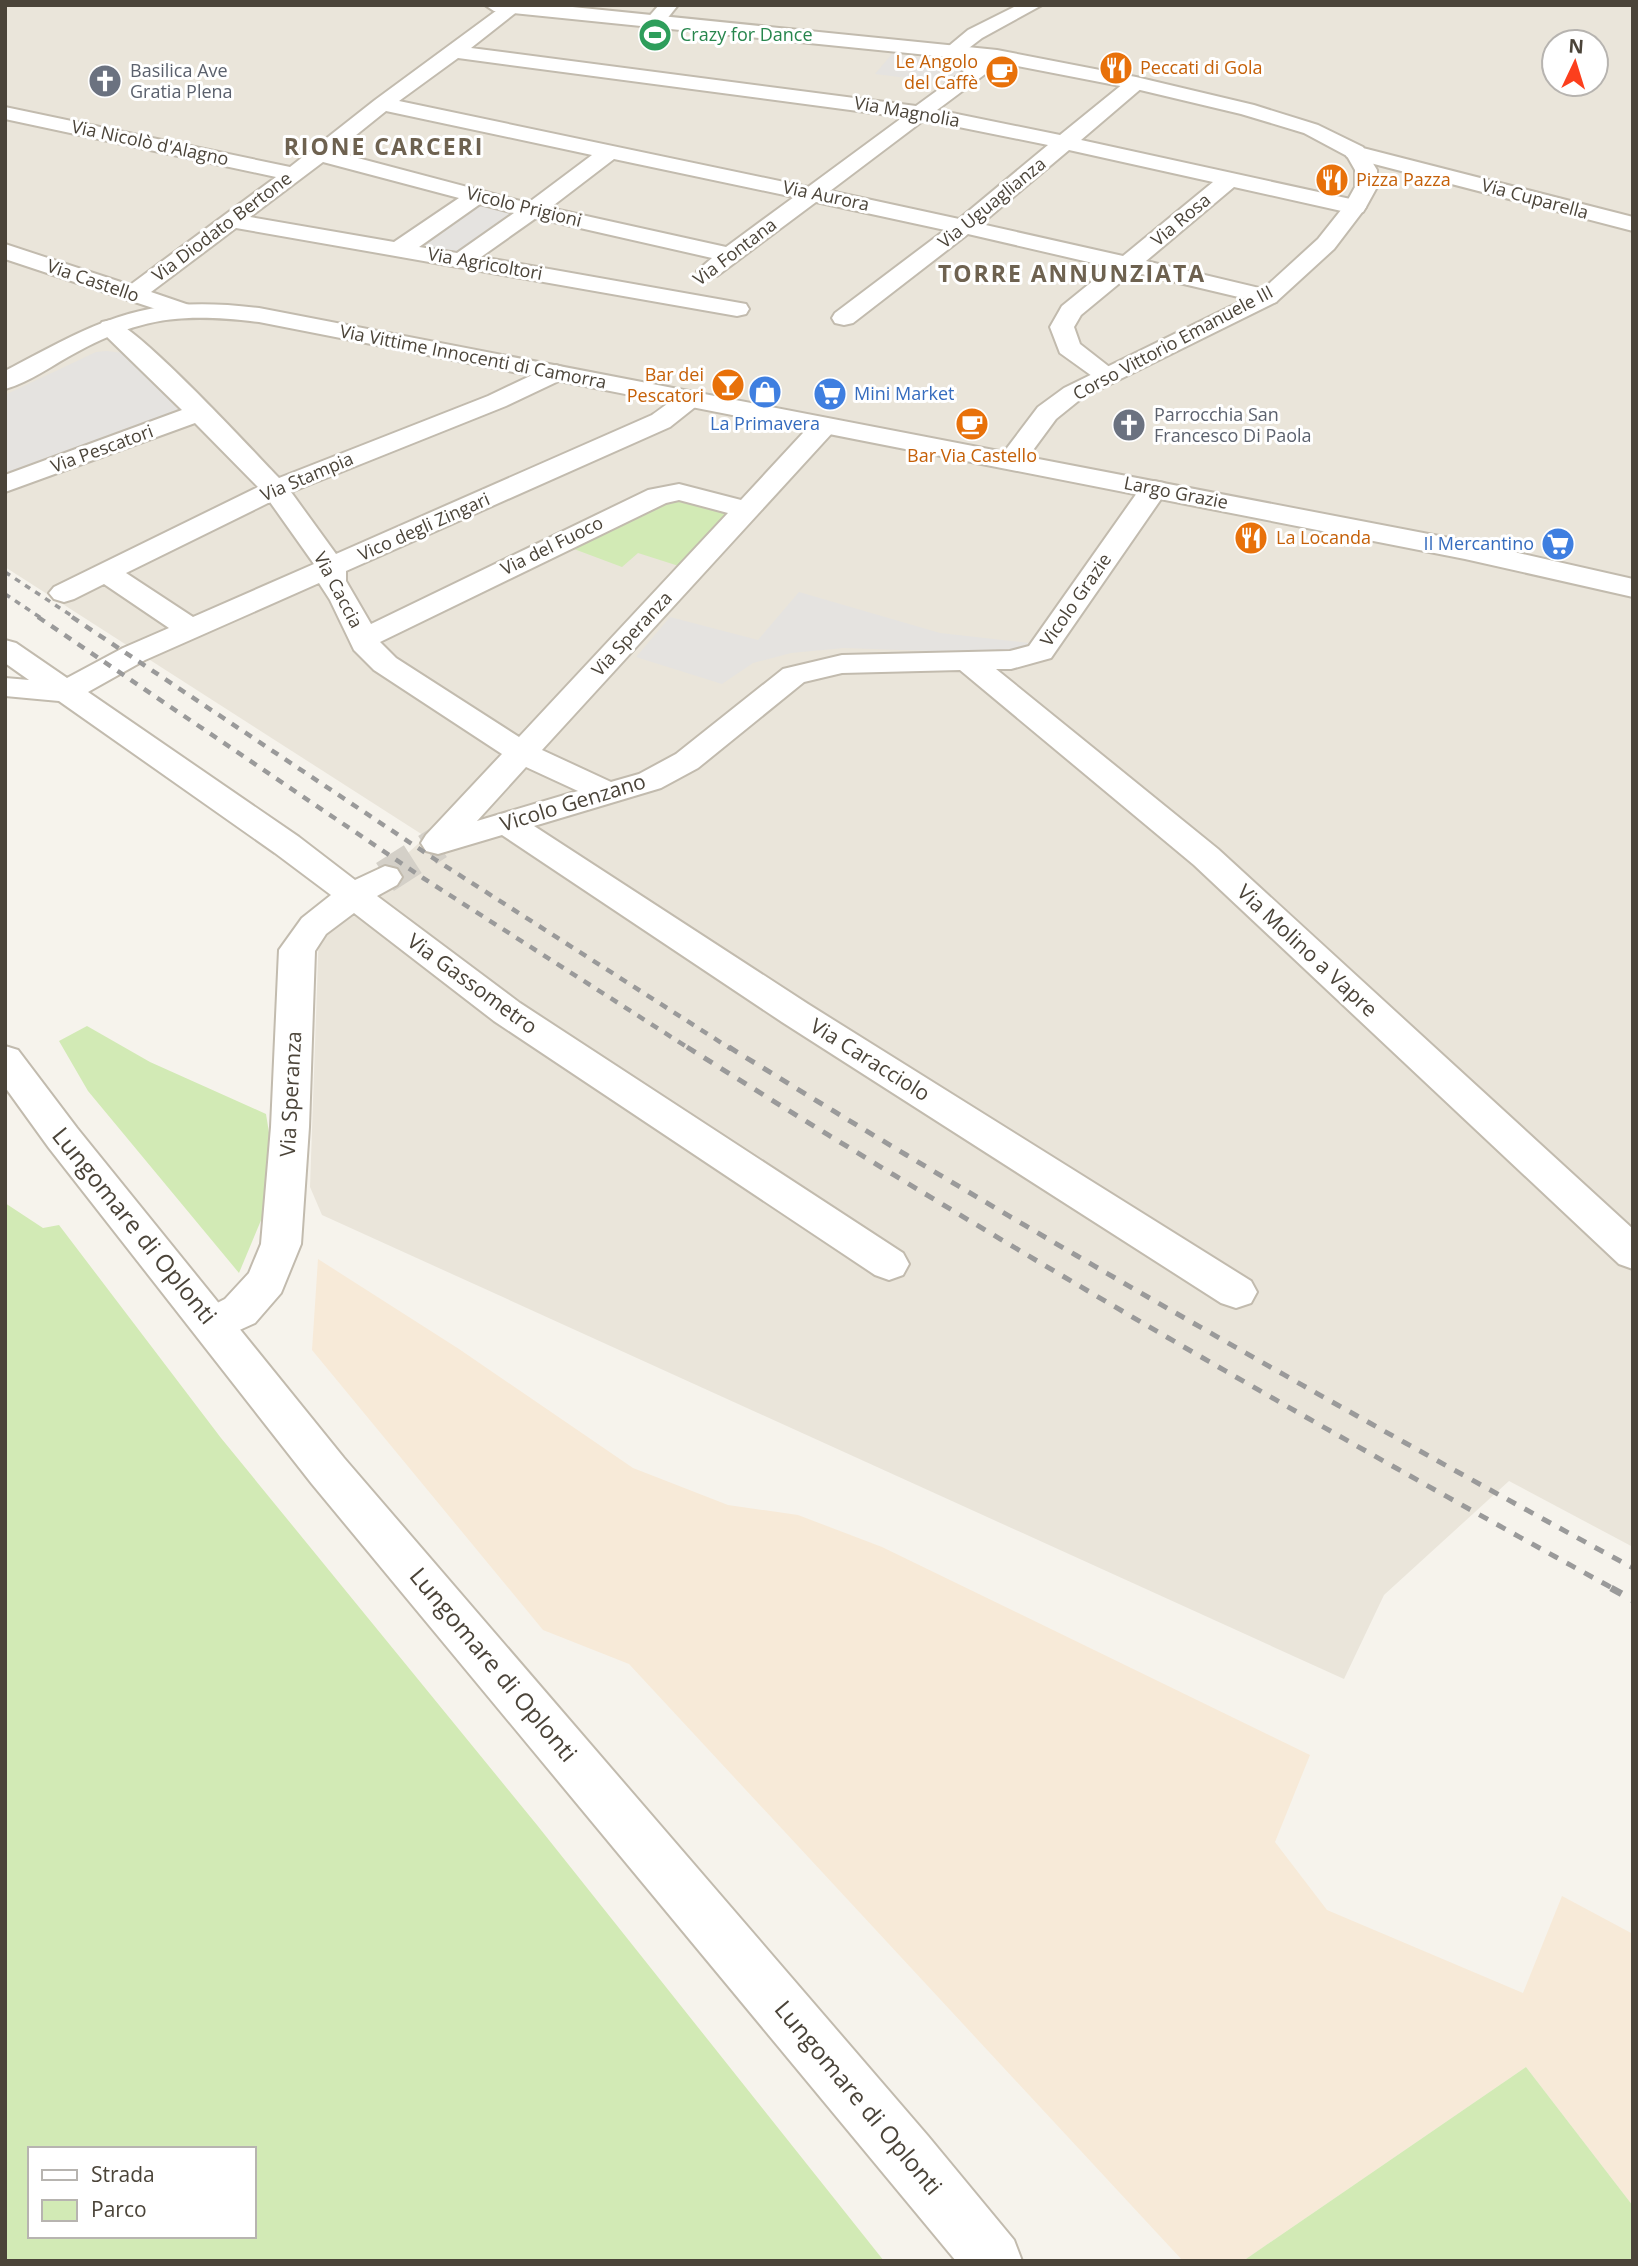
<svg xmlns="http://www.w3.org/2000/svg" width="1638" height="2266" font-family="'Open Sans',sans-serif">
<style>
.residential{fill:#eae5da;fill-rule:evenodd}
.commercial{fill:#f7ead8}
.green{fill:#d2eab5;fill-rule:evenodd}
.parking{fill:#e5e3e0}
.lines{fill:none;stroke-linecap:round;stroke-linejoin:round}
.minor-tunnel{stroke:#d4d0c8;stroke-width:33;stroke-dasharray:33 17;stroke-linecap:butt}
.minor-casing{stroke:#c2bbae;stroke-width:4}
.tertiary-casing{stroke:#c2bbae;stroke-width:4}
.minor{fill:#fff;fill-rule:evenodd}
.tertiary{fill:#fff;fill-rule:evenodd}
.rail-far3{stroke:#9a9a9a;stroke-width:3.5;stroke-dasharray:6 6;stroke-linecap:butt}
.rail-far2{stroke:#9a9a9a;stroke-width:4.5;stroke-dasharray:8 8;stroke-linecap:butt}
.rail-far1{stroke:#9a9a9a;stroke-width:5;stroke-dasharray:10 10;stroke-linecap:butt}
.rail{stroke:#9a9a9a;stroke-width:7;stroke-dasharray:12 12;stroke-linecap:butt}
.labels{text-anchor:middle;stroke-width:6;stroke-linejoin:round;paint-order:stroke}
.far-leisure-label{font-size:18px;fill:#27864d;stroke:#fff;text-anchor:start}
.far-food-label{font-size:18px;fill:#c56008;stroke:#fff;text-anchor:start}
.far-worship-label{font-size:18px;fill:#5b616d;stroke:#fff;text-anchor:start}
.far-street-label{font-size:18px;fill:#4b4439;stroke:#fff}
.far-shop-label{font-size:18px;fill:#366cbe;stroke:#fff;text-anchor:start}
.street-label{font-size:21px;fill:#4b4439;stroke:#fff}
.far-district-label{font-size:23px;font-weight:bold;letter-spacing:2px;fill:#6e6250;stroke:#fff}
.near-street-label{font-size:24px;fill:#4b4439;stroke:#fff}
</style>
<rect width="100%" height="100%" fill="#f6f3ec"/>
<path class="residential" d="M5 5H1633V1547L1509 1481 1384 1595 1344 1679 322 1215 310 1187 319 931 426 837 5 567ZM1554 42H1596V84H1554Z"/>
<path class="commercial" d="M318 1259 459 1349 633 1468 728 1505 798 1515 882 1547 1310 1755 1275 1842 1327 1910 1523 1993 1562 1896 1633 1934V2206L1526 2067 1243 2261H1183L629 1664 543 1630 312 1350Z"/>
<g class="green">
<path d="M679 497 735 511 685 568 638 553 622 567 574 549Z"/>
<path d="M87 1026 150 1062 266 1114 277 1182 239 1273 88 1091 59 1041Z"/>
<path d="M5 1203 43 1228 59 1225 221 1438 537 1825 884 2261H5ZM30 2149H254V2236H30Z"/>
<path d="M1526 2067 1633 2206V2261H1243Z"/>
</g>
<g class="parking">
<path d="M892 54 969 63 948 83 875 74Z"/>
<path d="M483 202 522 212 458 255 418 248Z"/>
<path d="M107 351 123 353 131 358 179 410 5 474V395L96 352Z"/>
<path d="M799 592 940 633 1029 643 1023 649 961 652 844 648 791 653 753 663 722 684 636 657 670 617 758 640Z"/>
</g>
<g class="lines">
<path class="minor-tunnel" d="M385 877 438 843"/>
<defs>
<g id="minor">
<path d="M504 5 523 7 471 48 916 106 990 52H1004L1007 56 1004 60 937 110 1060 135 1129 79H1143L1146 83 1143 87 1081 140 1355 200 1363 202 1366 207 1363 212 1355 214 1234 187 1146 261 1276 292 1280 297 1276 302 1268 304 1133 272 1081 315 1074 327 1080 344 1121 376 1117 381 1108 384 1099 381 1060 353 1050 327 1062 306 1110 267 968 234 853 323 844 325 835 323 832 318 835 313 945 230 816 202 717 276H701L697 271 712 258 536 218 481 257 746 304 749 309 746 314 737 316 236 228 151 292 189 305 192 310 189 315 180 317 5 259V244L130 285 276 177 5 119V107L290 167 375 100ZM458 58 903 117 808 187 399 101ZM386 111 592 155 528 203 335 152ZM924 120 1048 145 959 219 830 191ZM1069 150 1213 182 1123 256 981 224ZM614 159 794 197 726 247 550 208ZM323 162 459 198 394 242 250 217ZM480 204 514 213 457 253 419 247Z"/>
<path d="M659 5H678L662 25H648L645 21Z"/>
<path d="M1018 5H1042L982 38 961 54H947L944 50 968 30Z"/>
<path d="M1355 146 1633 217V231L1347 157 1344 152 1347 147Z"/>
<path d="M111 320C138 326 252 450 279 478L488 396 547 368 556 365 565 368 569 373 565 378 506 406 291 492 336 554 652 415C667 405 681 390 700 395L704 400 670 427 346 571V581L371 624 648 490 679 484 741 500 815 420 824 418 833 420 837 426 833 432 542 750 611 782 639 774 676 754 783 669 842 655 1010 651 1029 646 1144 483 1154 481 1164 483 1168 489 1051 658 1011 669H996L1218 849 1633 1229V1269L1619 1264 1194 865 960 670 842 673 804 682 698 768 661 788 534 826 808 1004 1251 1281 1257 1292 1251 1303 1236 1308 1221 1303 782 1022 502 835 438 854 426 851 421 843 426 835 502 754 374 670 354 650 330 600 319 583 145 660 88 692 299 837 355 880 385 866 397 869 402 877 397 885 377 896 520 1003 903 1253 909 1264 903 1275 889 1280 875 1275 494 1021 354 913 326 934 315 951 309 1127 301 1244 281 1293 255 1323 213 1342 198 1337 192 1325 198 1313 225 1299 249 1273 261 1244 271 1127 279 950 302 918 331 895 275 853 59 701 5 696V678L29 680 5 663V640L16 643 67 678 123 648 169 628 104 584 74 599 64 602 54 599 49 593 54 587 258 487 195 423 5 492V475L182 410 102 332 99 327 102 322ZM679 500 728 513 519 737 396 658 380 642 666 503ZM270 502 314 564 193 617 126 573ZM526 767 578 791 477 821Z"/>
</g>
<g id="tertiary">
<path d="M485 5H553L997 50 1136 77 1254 105 1318 125 1363 147 1377 170V187L1366 207 1334 249 1276 302 1082 398 1056 419 1028 457 1465 541 1633 579V597L1465 559 259 322C186 313 143 316 77 352 54 364 30 382 5 389V371C103 319 144 294 259 308L1004 452 1038 407 1064 388 1260 292 1318 239 1345 205 1355 187V170L1347 156 1304 133 1241 114 1136 89 997 62 494 11Z"/>
<path d="M5 1046 18 1050 77 1128 344 1458 928 2136 1014 2240 1022 2261H956L312 1484 49 1148 5 1087Z"/>
</g>
</defs>
<use href="#minor" class="minor-casing"/>
<use href="#tertiary" class="tertiary-casing"/>
<use href="#minor" class="minor"/>
<use href="#tertiary" class="tertiary"/>
<g class="rail-far3">
<path d="M5 572 75 618"/>
<path d="M5 594 41 618"/>
</g>
<g class="rail-far2">
<path d="M38 617 423 878 690 1049"/>
<path d="M72 617 436 860 731 1049"/>
</g>
<g class="rail-far1">
<path d="M687 1047C990 1238 1300 1417 1614 1589"/>
<path d="M729 1047C1025 1230 1327 1402 1633 1568"/>
</g>
<path class="rail" d="M1611 1588 1633 1600"/>
</g>
<defs>
<symbol id="stadium-disc" viewBox="-11 -11 22 22"><circle r="9.5" fill="#2e9e5b" stroke="#fff"/><path d="M0-5a6.5 5 0 1 0 0 10a6.5 5 0 1 0 0-10ZM-3.5-1.8h7v3.6h-7Z" fill="#fff"/></symbol>
<symbol id="restaurant-disc" viewBox="-11 -11 22 22"><circle r="9.5" fill="#e8710a" stroke="#fff"/><path d="M-5-6h1v4h1v-4h1v4h1v-4h1v5L-1.5 .5V6h-2V.5L-5-1ZM5-6V6H3V1.5H1.5Q1.5-4 5-6Z" fill="#fff"/></symbol>
<symbol id="cafe-disc" viewBox="-11 -11 22 22"><circle r="9.5" fill="#e8710a" stroke="#fff"/><path d="M-5.5-4.5H6V0H3Q3 3.5 0 3.5H-2.5Q-5.5 3.5-5.5 0ZM3-3.2v2h1.7v-2ZM-6 4.5H4V6H-6Z" fill="#fff"/></symbol>
<symbol id="church-disc" viewBox="-11 -11 22 22"><circle r="9.5" fill="#6b7280" stroke="#fff"/><path d="M-1.2-6h2.4v3.5h3.3v2.4h-3.3V6h-2.4V-.1h-3.3v-2.4h3.3Z" fill="#fff"/></symbol>
<symbol id="bar-disc" viewBox="-11 -11 22 22"><circle r="9.5" fill="#e8710a" stroke="#fff"/><path d="M-6-5H6L.8 .8V4.5H3.5V6h-7V4.5H-.8V.8Z" fill="#fff"/></symbol>
<symbol id="shop-disc" viewBox="-11 -11 22 22"><circle r="9.5" fill="#3f7fe0" stroke="#fff"/><path d="M-5-2.5h2.3a2.7 3.5 0 0 1 5.4 0H5L5.5 6h-11ZM-1.5-2.5h3a1.5 2.3 0 0 0-3 0Z" fill="#fff"/></symbol>
<symbol id="supermarket-disc" viewBox="-11 -11 22 22"><circle r="9.5" fill="#3f7fe0" stroke="#fff"/><path d="M-6-5.5h2.5l.6 2H6L4.5 2H-2.5L-4.4-4H-6ZM-1.5 3.2a1.3 1.3 0 1 0 .1 0ZM3 3.2a1.3 1.3 0 1 0 .1 0Z" fill="#fff"/></symbol>
</defs>
<g fill-rule="evenodd">
<use href="#stadium-disc" x="636" y="16" width="38" height="38"/>
<use href="#restaurant-disc" x="1097" y="49" width="38" height="38"/>
<use href="#cafe-disc" x="983" y="53" width="38" height="38"/>
<use href="#church-disc" x="86" y="62" width="38" height="38"/>
<use href="#restaurant-disc" x="1313" y="161" width="38" height="38"/>
<use href="#bar-disc" x="709" y="366" width="38" height="38"/>
<use href="#shop-disc" x="746" y="373" width="38" height="38"/>
<use href="#supermarket-disc" x="811" y="375" width="38" height="38"/>
<use href="#cafe-disc" x="953" y="405" width="38" height="38"/>
<use href="#church-disc" x="1110" y="406" width="38" height="38"/>
<use href="#restaurant-disc" x="1232" y="519" width="38" height="38"/>
<use href="#supermarket-disc" x="1539" y="525" width="38" height="38"/>
</g>
<g class="labels">
<g class="far-leisure-label">
<text x="680" y="41">Crazy for Dance</text>
</g>
<g class="far-food-label">
<text x="978" y="68" text-anchor="end">Le Angolo<tspan x="978" dy="21">del Caffè</tspan></text>
<text x="1140" y="74">Peccati di Gola</text>
<text x="1356" y="186">Pizza Pazza</text>
<text x="704" y="381" text-anchor="end">Bar dei<tspan x="704" dy="21">Pescatori</tspan></text>
<text x="972" y="462" text-anchor="middle">Bar Via Castello</text>
<text x="1276" y="544">La Locanda</text>
</g>
<g class="far-worship-label">
<text x="130" y="77">Basilica Ave<tspan x="130" dy="21">Gratia Plena</tspan></text>
<text x="1154" y="421">Parrocchia San<tspan x="1154" dy="21">Francesco Di Paola</tspan></text>
</g>
<g class="far-street-label">
<text transform="translate(907 112) rotate(10)" y="6">Via Magnolia</text>
<text transform="translate(150 143) rotate(12)" y="6">Via Nicolò d'Alagno</text>
<text transform="translate(826 196) rotate(12)" y="6">Via Aurora</text>
<text transform="translate(1535 199) rotate(15)" y="6">Via Cuparella</text>
<text transform="translate(992 203) rotate(-39)" y="6">Via Uguaglianza</text>
<text transform="translate(524 207) rotate(14)" y="6">Vicolo Prigioni</text>
<text transform="translate(1181 220) rotate(-40)" y="6">Via Rosa</text>
<text transform="translate(222 227) rotate(-37)" y="6">Via Diodato Bertone</text>
<text transform="translate(735 252) rotate(-37)" y="6">Via Fontana</text>
<text transform="translate(485 264) rotate(10)" y="6">Via Agricoltori</text>
<text transform="translate(93 281) rotate(19)" y="6">Via Castello</text>
<text transform="translate(1173 343) rotate(-28)" y="6">Corso Vittorio Emanuele III</text>
<text transform="translate(473 357) rotate(11)" y="6">Via Vittime Innocenti di Camorra</text>
<text transform="translate(102 449) rotate(-20)" y="6">Via Pescatori</text>
<text transform="translate(307 477) rotate(-23)" y="6">Via Stampia</text>
<text transform="translate(1176 493) rotate(11)" y="6">Largo Grazie</text>
<text transform="translate(424 527) rotate(-24)" y="6">Vico degli Zingari</text>
<text transform="translate(552 546) rotate(-26)" y="6">Via del Fuoco</text>
<text transform="translate(338 590) rotate(62)" y="6">Via Caccia</text>
<text transform="translate(1076 600) rotate(-55)" y="6">Vicolo Grazie</text>
<text transform="translate(632 634) rotate(-47)" y="6">Via Speranza</text>
</g>
<g class="far-shop-label">
<text x="854" y="400">Mini Market</text>
<text x="765" y="430" text-anchor="middle">La Primavera</text>
<text x="1534" y="550" text-anchor="end">Il Mercantino</text>
</g>
<g class="street-label">
<text transform="translate(573 803) rotate(-17)" y="7">Vicolo Genzano</text>
<text transform="translate(1307 951) rotate(43)" y="7">Via Molino a Vapre</text>
<text transform="translate(472 984) rotate(36)" y="7">Via Gassometro</text>
<text transform="translate(870 1060) rotate(32)" y="7">Via Caracciolo</text>
<text transform="translate(291 1094) rotate(-87)" y="7">Via Speranza</text>
</g>
<g class="far-district-label">
<text x="384" y="155">RIONE CARCERI</text>
<text x="1072" y="282">TORRE ANNUNZIATA</text>
</g>
<g class="near-street-label">
<text transform="translate(134 1226) rotate(51)" y="8">Lungomare di Oplonti</text>
<text transform="translate(493 1665) rotate(50)" y="8">Lungomare di Oplonti</text>
<text transform="translate(858 2098) rotate(50)" y="8">Lungomare di Oplonti</text>
</g>
</g>
<rect width="1638" height="2266" fill="none" stroke="#4b4439" stroke-width="14"/>
<rect x="28" y="2147" width="228" height="91" fill="#ffffff" stroke="#b7b4b0" stroke-width="2"/>
<rect x="42" y="2170" width="35" height="10" fill="#ffffff" stroke="#b7b4b0" stroke-width="2"/>
<text x="91" y="2182" font-size="21" fill="#4b4439">Strada</text>
<rect x="42" y="2200" width="35" height="21" fill="#d2eab5" stroke="#b7b4b0" stroke-width="2"/>
<text x="91" y="2217" font-size="21" fill="#4b4439">Parco</text>
<g transform="translate(1575 63) rotate(4)"><circle r="33" fill="#ffffff" stroke="#b7b4b0" stroke-width="2"/>
<path d="M0-5L12 26L0 18L-12 26Z" fill="#fc3f1d"/>
<text y="-10" font-size="19" font-weight="bold" text-anchor="middle" fill="#4b4439">N</text>
</g>
</svg>
